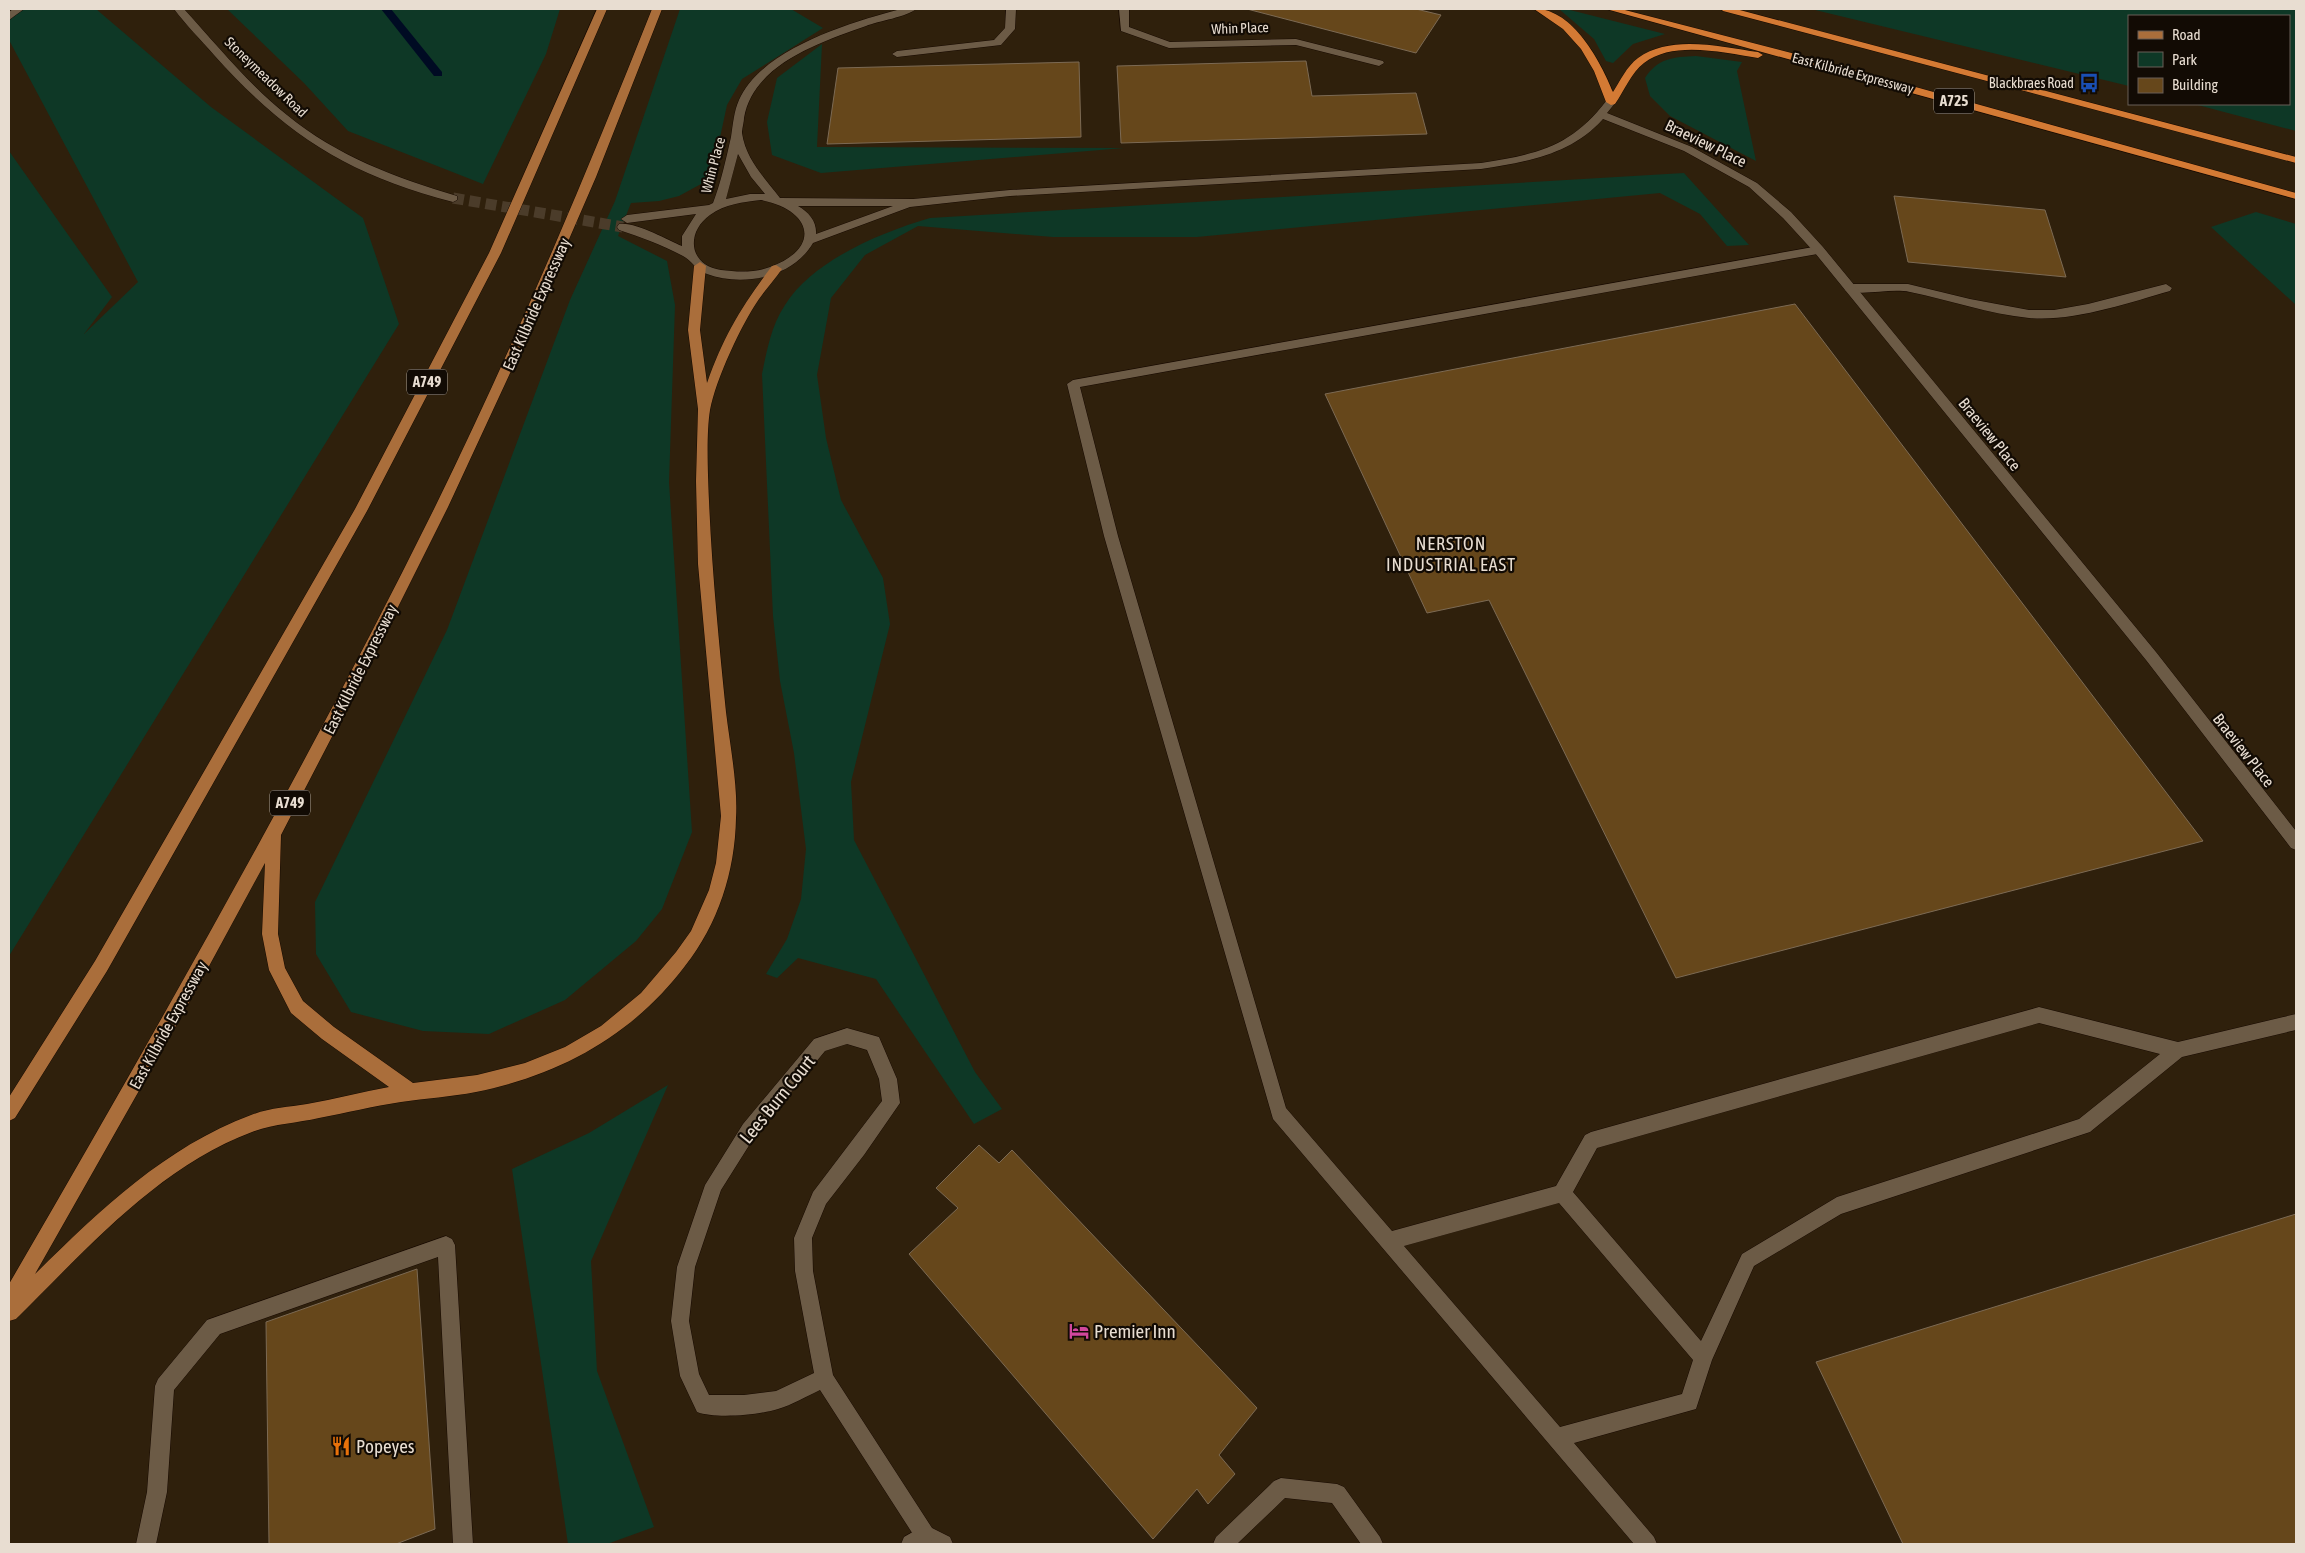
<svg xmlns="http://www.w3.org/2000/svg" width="2305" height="1553" font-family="'Asap Condensed',sans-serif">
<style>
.green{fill:#0e3826}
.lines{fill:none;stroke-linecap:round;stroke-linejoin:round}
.stream{fill:#000b23;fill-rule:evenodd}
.building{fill:#66471b;stroke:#7c6a54}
.street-tunnel{stroke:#4b3c2a;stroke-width:11;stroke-dasharray:11 5.5;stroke-linecap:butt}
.lane-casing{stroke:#170900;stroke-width:1}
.street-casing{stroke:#170900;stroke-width:1}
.primary-casing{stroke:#170900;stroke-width:1}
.highway-casing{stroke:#170900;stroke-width:1}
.lane{fill:#6c5b46;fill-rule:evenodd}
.street{fill:#6c5b46;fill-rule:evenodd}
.primary{fill:#aa6e3b;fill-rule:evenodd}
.highway{fill:#d47a34;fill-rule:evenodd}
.labels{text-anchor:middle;stroke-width:4.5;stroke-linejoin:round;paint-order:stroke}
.far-street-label{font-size:14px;fill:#e8ddd1;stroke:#120b04}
.far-poi-label{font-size:14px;fill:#e8ddd1;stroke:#120b04;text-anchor:end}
.shield{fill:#120b04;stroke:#a89e94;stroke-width:1}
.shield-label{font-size:15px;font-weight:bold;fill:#e8ddd1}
.street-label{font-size:16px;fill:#e8ddd1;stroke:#120b04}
.neighbourhood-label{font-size:18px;letter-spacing:1px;fill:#e8ddd1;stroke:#120b04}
.near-street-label{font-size:19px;fill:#e8ddd1;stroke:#120b04}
.near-poi-label{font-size:19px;fill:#e8ddd1;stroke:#120b04;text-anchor:start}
</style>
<rect width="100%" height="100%" fill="#2f200c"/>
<g class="green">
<path d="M9 9H96L211 107 363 218 399 324 9 956V151L112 297 84 334 138 282 9 40Z"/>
<path d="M227 9H560L546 54 483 184 348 131 304 83Z"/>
<path d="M680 9H791L823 28 742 79 727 105 713 170 701 184 679 196 659 201 631 203 618 236 667 261 675 305 669 482 692 832 662 909 636 941 565 1000 489 1034 423 1031 351 1012 316 954 315 902 447 630 570 300 615 201Z"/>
<path d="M1559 9H1566L1665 34 1633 44 1613 63 1606 61 1594 39Z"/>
<path d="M1811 9H2296V131L2194 104H2289V16H2129V86Z"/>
<path d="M822 44 817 147 1124 148 821 173 772 155 767 122 777 78Z"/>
<path d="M1696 56 1742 62 1737 71 1756 161 1670 116 1650 96 1645 78C1658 58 1673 57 1696 56Z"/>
<path d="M1684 173 1749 245 1727 246 1700 214 1660 193 1197 237H1053L918 226 865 255 831 298 817 375 826 438 841 500 883 578 890 624 851 782 854 840 975 1072 1002 1109 974 1124 876 979 798 958 777 978 766 974 787 939 801 899 806 849 794 753 780 681 773 616 762 374C767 350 771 326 785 305 813 260 882 232 930 218Z"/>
<path d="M2256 212 2296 224V305L2211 227Z"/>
<path d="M668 1085 591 1261 597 1371 654 1527 607 1544H568L512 1169 589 1133Z"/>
</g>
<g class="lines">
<path class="stream" d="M381 9H391L442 72V76H434Z"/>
</g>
<g class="building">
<path d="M1247 9H1416L1441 15 1416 53Z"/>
<path d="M1306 61 1312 96 1416 93 1427 134 1121 143 1117 66Z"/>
<path d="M1079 62 1081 137 827 144 838 68Z"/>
<path d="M1894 196 2045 210 2066 277 1908 262Z"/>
<path d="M1795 304 2203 841 1676 978 1489 600 1427 613 1325 394Z"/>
<path d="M979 1145 999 1163 1012 1150 1257 1408 1219 1455 1235 1474 1208 1504 1197 1489 1153 1539 909 1254 958 1208 936 1188Z"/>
<path d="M2296 1214V1544H1903L1816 1362Z"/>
<path d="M417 1269 435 1529 396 1544H269L266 1322Z"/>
</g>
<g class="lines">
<path class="street-tunnel" d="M453 198 623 227"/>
<defs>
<g id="lane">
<path d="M13 9H24L9 20V12Z"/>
<path d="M1006 9H1016L1015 29 1001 45 897 57 892 54 897 51 994 40 1005 28Z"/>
<path d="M1119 9H1129V27L1170 42 1296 39 1383 61 1384 63 1379 66 1296 45 1169 48 1121 31Z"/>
<path d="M1819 246 1825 250 1823 253 1080 387 1118 536 1286 1108 1392 1231 1556 1186 1585 1135 1591 1132 2039 1007 2178 1042 2296 1014V1030L2182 1057 2090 1132 1841 1214 1754 1266 1712 1360 1696 1409 1574 1443 1654 1537 1657 1544H1634L1273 1119 1104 536 1067 384 1073 380ZM2039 1023 2160 1054 2079 1119 1837 1197 1742 1254 1701 1341 1573 1192 1597 1148ZM1559 1203 1693 1360 1682 1394 1560 1427 1404 1246Z"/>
<path d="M1850 284H1908L1970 299 2029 310H2054L2088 304 2166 284 2172 288 2170 291C2128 303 2073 322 2029 318 1989 314 1950 300 1910 292 1890 288 1866 296 1846 291L1844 288 1846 285Z"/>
<path d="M847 1028 879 1037 897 1079 900 1103 864 1155 826 1204 812 1238 813 1271 833 1375 932 1528 950 1537 953 1544H922L918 1542 820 1390C807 1396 792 1405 778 1409 759 1415 715 1419 697 1412L680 1376 671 1321 677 1267 705 1185 743 1124 814 1039ZM847 1044 867 1050 879 1079 882 1101 813 1192 794 1238 795 1271 814 1373 776 1391 744 1395H709L699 1374 689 1321 695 1267 721 1190 755 1136 825 1051Z"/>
<path d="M446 1236 452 1239 455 1245 473 1544H453L438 1257 220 1334 174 1390 167 1492 156 1544H136L147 1492 155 1386 158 1379 207 1320Z"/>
<path d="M1281 1478 1337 1484 1344 1487 1380 1537 1383 1544H1361L1332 1503 1285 1498 1237 1544H1213L1216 1537 1274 1481Z"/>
</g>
<g id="street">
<path d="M174 9H184C217 45 248 84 287 115 337 156 396 178 457 196V200L453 202C347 174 287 136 214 55 201 40 186 25 174 9Z"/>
<path d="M901 9H916C907 17 878 21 866 26 821 42 753 64 744 118 744 122 742 129 742 133 746 160 765 178 780 198L913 199 1010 190 1481 163C1538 154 1571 147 1607 100L1611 99 1616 102 1607 113 1692 147 1757 183 1791 212 1823 247 2156 652 2296 831V850L2291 848 2146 660 1815 253 1783 218 1749 187 1684 151 1603 119C1571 155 1526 162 1481 169L1010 196 910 207 813 243C793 278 742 287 707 274 696 270 692 261 683 256 662 245 641 237 619 230L617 227 619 224C634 221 668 240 682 246V236L696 214 627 223 621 219 627 215 709 205 713 203C721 182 726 159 731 137 733 124 734 111 739 100 761 49 851 22 901 9ZM738 154 751 177 765 194H750L726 199ZM761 200C812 210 822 248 770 267 754 273 737 272 721 270 688 265 686 232 710 215 725 204 743 202 761 200ZM798 206H893L816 234C817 222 809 212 798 206Z"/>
<path d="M925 1525 932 1528 935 1535 929 1544H901L904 1537Z"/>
</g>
<g id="primary">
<path d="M597 9H607L501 253 367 511 107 971 15 1118 9 1121V1097L95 961 355 509 489 253Z"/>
<path d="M652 9H662L596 177 524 343 448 507 365 673 281 835 278 934 285 968 303 1001 334 1027 413 1083 477 1075 525 1063 565 1047 601 1026 641 993 676 952 691 931 709 890 716 863 721 816 698 564 696 481 698 409 688 330 694 266 700 262 706 266 700 330 707 383C724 335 742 306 772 266L776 265 782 269C775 279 766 289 759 299 742 323 715 381 710 410 706 435 708 475 709 501 712 572 719 642 726 712 730 745 738 786 736 818 735 872 718 924 685 966 633 1035 560 1075 476 1092 451 1097 426 1098 401 1102 373 1106 346 1113 319 1118 297 1123 273 1124 252 1132 158 1167 86 1250 16 1319L9 1321V1284C157 1029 303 773 434 509 514 346 585 178 652 9ZM265 863 262 934 269 970 291 1013 322 1039 389 1087C362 1092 335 1099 307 1104 288 1107 269 1108 251 1115 165 1147 99 1211 35 1274L195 992Z"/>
</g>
<g id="highway">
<path d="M1534 9C1572 7 1601 62 1613 92 1620 81 1627 66 1638 58 1671 34 1721 47 1758 52L1763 55 1758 58C1724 53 1674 40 1644 63 1631 73 1624 91 1615 104L1611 105 1606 102 1594 71 1581 49 1563 29Z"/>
<path d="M1606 9H1621L1826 62 2296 193V199Z"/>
<path d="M1721 9H1736L2296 157V163L1723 11Z"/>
</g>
</defs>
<use href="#lane" class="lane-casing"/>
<use href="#street" class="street-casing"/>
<use href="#primary" class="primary-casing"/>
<use href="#highway" class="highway-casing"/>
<use href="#lane" class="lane"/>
<use href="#street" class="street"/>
<use href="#primary" class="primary"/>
<use href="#highway" class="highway"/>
</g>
<defs>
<symbol id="bus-bare" viewBox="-9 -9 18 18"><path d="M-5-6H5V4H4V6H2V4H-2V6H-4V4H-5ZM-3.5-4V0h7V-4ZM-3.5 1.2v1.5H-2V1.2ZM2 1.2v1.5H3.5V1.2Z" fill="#1a4fb4" stroke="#120b04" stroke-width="2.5" paint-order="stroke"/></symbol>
<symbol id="hotel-bare" viewBox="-9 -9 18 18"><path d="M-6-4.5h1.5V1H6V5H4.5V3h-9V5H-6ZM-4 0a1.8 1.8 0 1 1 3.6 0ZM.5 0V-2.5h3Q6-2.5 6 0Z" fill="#d1479c" stroke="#120b04" stroke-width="2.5" paint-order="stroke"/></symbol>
<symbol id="restaurant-bare" viewBox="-9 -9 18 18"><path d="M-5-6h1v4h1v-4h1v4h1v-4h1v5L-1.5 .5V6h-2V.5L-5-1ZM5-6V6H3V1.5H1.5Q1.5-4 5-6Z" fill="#e8710a" stroke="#120b04" stroke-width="2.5" paint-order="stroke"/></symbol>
</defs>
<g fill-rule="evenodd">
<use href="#bus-bare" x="2075" y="69" width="28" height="28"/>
<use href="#hotel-bare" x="1065" y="1317" width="28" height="28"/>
<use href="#restaurant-bare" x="327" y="1432" width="28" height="28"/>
</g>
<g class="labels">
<g class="far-street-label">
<text transform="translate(1240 28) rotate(-2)" y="5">Whin Place</text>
<text transform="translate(1853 73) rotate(15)" y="5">East Kilbride Expressway</text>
<text transform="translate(266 77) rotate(44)" y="5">Stoneymeadow Road</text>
<text transform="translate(713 165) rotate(-75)" y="5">Whin Place</text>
</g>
<g class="far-poi-label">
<text x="2074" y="88">Blackbraes Road</text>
</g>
<g class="shield">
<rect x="1934" y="88.5" width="40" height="25" rx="4"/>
<rect x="407" y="369.5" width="40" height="25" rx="4"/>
<rect x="270" y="790.5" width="40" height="25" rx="4"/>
</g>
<g class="shield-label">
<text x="1954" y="106">A725</text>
<text x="427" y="387">A749</text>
<text x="290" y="808">A749</text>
</g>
<g class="street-label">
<text transform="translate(1706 143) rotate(26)" y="6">Braeview Place</text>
<text transform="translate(536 304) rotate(-66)" y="6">East Kilbride Expressway</text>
<text transform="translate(1990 434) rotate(51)" y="6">Braeview Place</text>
<text transform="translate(360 669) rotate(-63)" y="6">East Kilbride Expressway</text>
<text transform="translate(2244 750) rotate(52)" y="6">Braeview Place</text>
<text transform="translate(168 1025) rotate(-61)" y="6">East Kilbride Expressway</text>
</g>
<g class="neighbourhood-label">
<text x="1451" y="550">NERSTON<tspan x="1451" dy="21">INDUSTRIAL EAST</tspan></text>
</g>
<g class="near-street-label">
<text transform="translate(777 1099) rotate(-51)" y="7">Lees Burn Court</text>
</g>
<g class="near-poi-label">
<text x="1094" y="1338">Premier Inn</text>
<text x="356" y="1453">Popeyes</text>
</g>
</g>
<rect width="2305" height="1553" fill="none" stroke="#e8ddd1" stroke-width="20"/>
<rect x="2128" y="15" width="162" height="90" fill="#120b04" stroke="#685f56"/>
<rect x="2138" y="31" width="25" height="8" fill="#aa6e3b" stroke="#685f56"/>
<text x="2172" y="40" font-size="15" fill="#e8ddd1">Road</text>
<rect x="2138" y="52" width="25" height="15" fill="#0e3826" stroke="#685f56"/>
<text x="2172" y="65" font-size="15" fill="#e8ddd1">Park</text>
<rect x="2138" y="78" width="25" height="15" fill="#66471b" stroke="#685f56"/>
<text x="2172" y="90" font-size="15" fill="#e8ddd1">Building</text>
</svg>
